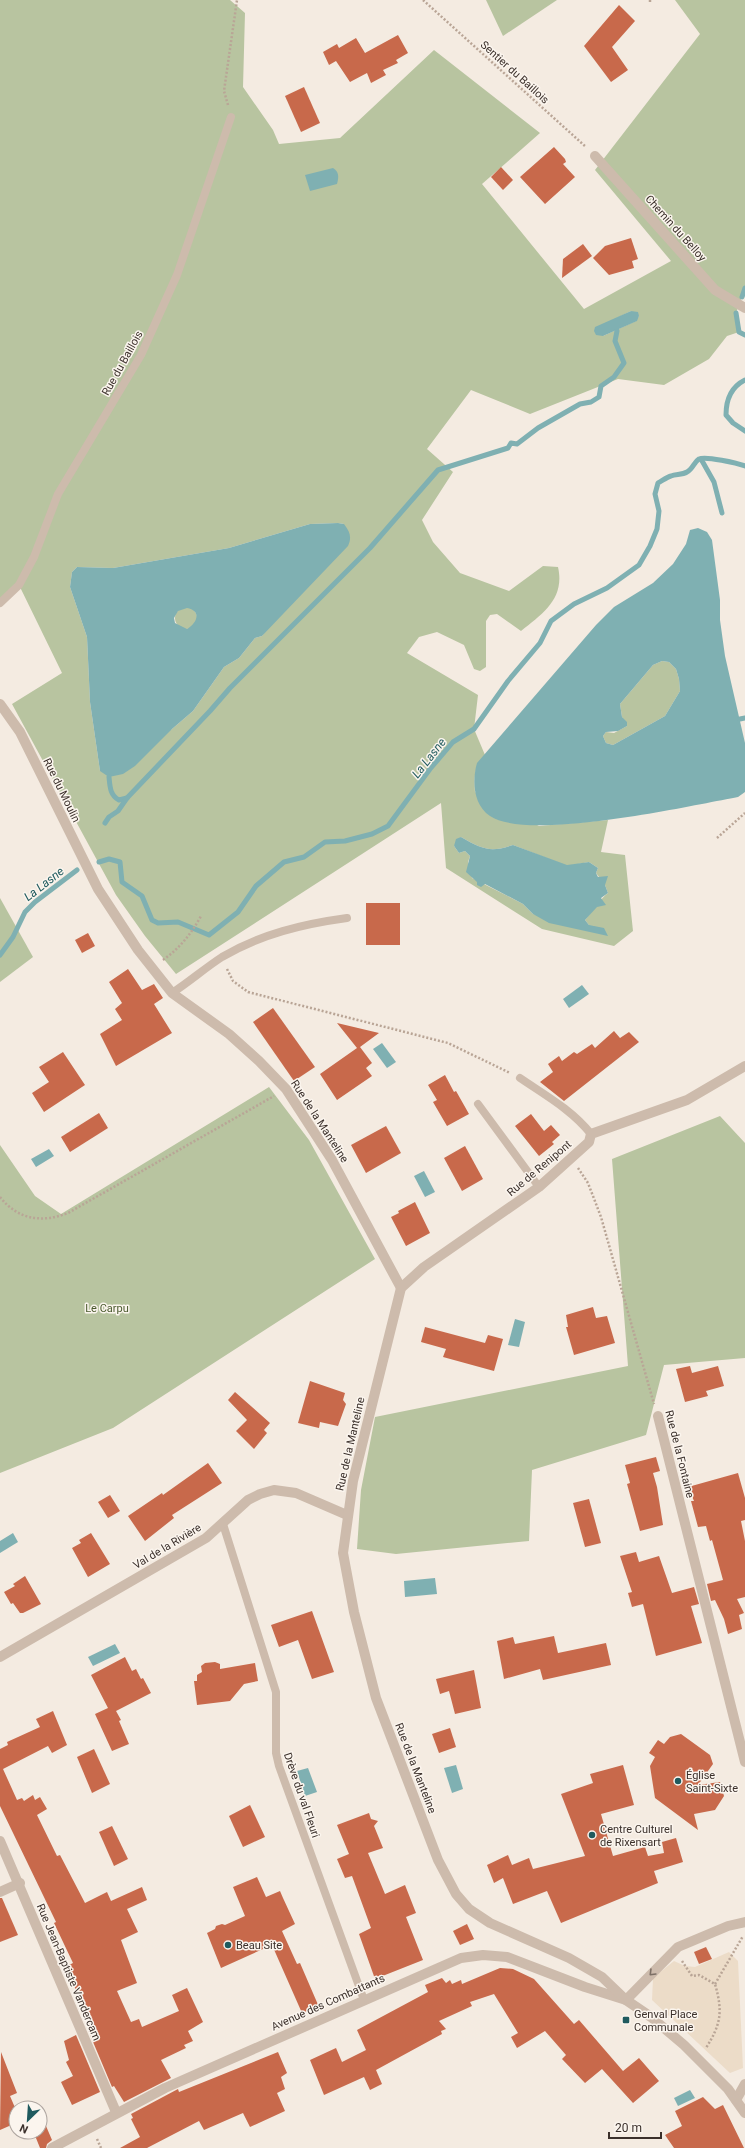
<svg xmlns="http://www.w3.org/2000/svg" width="745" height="2148" font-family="Roboto,sans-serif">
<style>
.green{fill:#b8c4a0;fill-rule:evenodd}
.plaza{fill:#ecdcc8}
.water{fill:#7fb0b2;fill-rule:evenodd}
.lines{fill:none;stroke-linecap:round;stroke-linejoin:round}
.stream{stroke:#7fb0b2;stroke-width:5}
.building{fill:#c8694b}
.path{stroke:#b9a596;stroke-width:2.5;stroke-dasharray:2 2;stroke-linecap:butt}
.service{stroke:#cdbbac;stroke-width:8}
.minor{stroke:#cdbbac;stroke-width:10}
.tertiary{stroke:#cdbbac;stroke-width:10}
.oneway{stroke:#7d6f65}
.poi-dot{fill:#1f5a5e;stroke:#fbf5ee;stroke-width:1.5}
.labels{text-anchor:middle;stroke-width:3;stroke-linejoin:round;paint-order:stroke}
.street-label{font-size:11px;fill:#3b302b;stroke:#fbf5ee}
.park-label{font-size:11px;fill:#4a5a2e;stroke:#fbf5ee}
.poi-label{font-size:11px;fill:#3b302b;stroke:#fbf5ee;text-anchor:start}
.water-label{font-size:12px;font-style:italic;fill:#1f5a5e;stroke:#fbf5ee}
</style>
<rect width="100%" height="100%" fill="#f4ebe1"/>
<g class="green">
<path d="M0 0H230L245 13 243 87 273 130 279 144 340 138 434 50 540 133 482 184 584 309 671 261 595 170 700 34 675 0H745V288L736 313 739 332 727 336 709 359 664 385 618 379 530 414 471 390 427 449 453 472 422 520 433 542 460 573 509 591 543 566 558 567C565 598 544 613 521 631L497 614 490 615 486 621V667L480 671 474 669 464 645 437 632 419 637 407 653 478 695 474 729 485 755C474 767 474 777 475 792L539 826 608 820 601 852 625 855 633 931 614 946 542 929 446 868 441 803 176 974 145 936 116 895 12 704 62 673 19 585 0 603ZM631 311 639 316 636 321 603 336 617 318ZM338 523 344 524 262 636 255 638 239 658 224 667 193 711 172 729 100 771 90 702 87 637 70 587 72 572 77 567 113 568 229 548 310 524ZM461 837C482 849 490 853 513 845L567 866 589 862 598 868 596 873 605 885 608 893C601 898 592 912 585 920L589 925 604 928 533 914 523 904 472 878 468 862 470 856 465 851 459 853 454 846Z"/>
<path d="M486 0H557L503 36Z"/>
<circle cx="186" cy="618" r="11"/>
<path d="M662 661 669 662 676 669 679 679 680 691 665 716 613 745 606 743 603 736 606 732 614 733 627 726 622 717 620 704 653 665Z"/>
<path d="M0 898 33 957 0 982Z"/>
<path d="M269 1087 309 1140 375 1259 113 1428 0 1473V1145L35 1196 61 1214Z"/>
<path d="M720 1116 745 1143V1358L664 1365 646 1435 532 1470 529 1541 396 1554 357 1549 361 1490 375 1417 628 1366 612 1159Z"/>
</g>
<path class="plaza" d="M729 1952 738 1961 743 2068 730 2073 652 2000 653 1978 674 1961 685 1966 695 1967Z"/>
<g class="water">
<path d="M333 168C339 172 339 176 337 184L310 191 305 175Z"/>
<path d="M631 311 638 312 639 316 637 321 603 336 596 335 594 331 595 327Z"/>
<path d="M338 523 344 524C350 532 352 537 348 546L262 636 255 638 239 658 224 667 193 711 172 729 135 766 123 774 109 777 100 771 90 702 87 637 70 587 72 572 77 567 113 568 229 548 310 524ZM187 608C202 611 197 623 187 629L175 623 174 618 178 611Z"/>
<path d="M698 528 707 532 712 540 720 600V620L725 656 745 743V792L738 797C689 806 528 842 490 816 473 805 472 780 477 763L596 625 614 607 653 583 673 564 686 544 690 530ZM662 661 669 662 676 669 679 679 680 691 665 716 613 745 606 743 603 736 606 732 618 731 627 726V722L622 717 620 704 653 665Z"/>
<path d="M461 837C482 849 490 853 513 845L567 865 589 862 598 868 596 873 598 877 608 876 605 885 608 893 601 898 606 905 597 907 585 920 589 925 604 928 608 936 549 923 533 914 523 904 485 884 481 887 477 885V882L466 872 470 856 465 851 459 853 454 846 456 839Z"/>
<path d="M582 985 589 994 569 1008 563 999Z"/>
<path d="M382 1043 396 1062 387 1068 373 1049Z"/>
<path d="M49 1149 54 1156 36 1167 31 1159Z"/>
<path d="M424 1171 435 1192 425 1197 414 1176Z"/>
<path d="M515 1319 525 1322 519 1347 508 1345Z"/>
<path d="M13 1533 18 1542 0 1553V1541Z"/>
<path d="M435 1578 437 1594 405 1597 404 1581Z"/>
<path d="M115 1644 120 1653 93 1666 88 1657Z"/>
<path d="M456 1765 463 1789 452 1793 444 1768Z"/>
<path d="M308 1768 317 1792 305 1796 297 1771Z"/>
<path d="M690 2090 695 2098 678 2106 674 2098Z"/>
</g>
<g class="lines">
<g class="stream">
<path d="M742 297 745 288"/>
<path d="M736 313 739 332 745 335"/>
<path d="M745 380C731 387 726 400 726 415L733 423 745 431"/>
<path d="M701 459 714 482 722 513"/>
<path d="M740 719 745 718"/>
<path d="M109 777C110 787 110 795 119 800L127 798"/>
<path d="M105 823 109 817 118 811 127 798 210 711 230 688 370 548 438 470 508 448 511 443 517 444 538 428 580 404 591 402 599 397 601 386 614 377 624 363 615 341 617 331"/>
<path d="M99 862 109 859 120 862 122 882 142 896 152 920 158 923 178 922 209 935 238 912 256 886 284 862 304 857 325 842 345 841 372 834 388 826 430 769 453 742 474 729 508 681 540 643 551 621 574 604 607 588 639 565 650 546 657 529 659 511 655 494 658 483C662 481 667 477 671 476 676 474 682 475 687 472 693 469 694 462 699 459 706 456 737 463 745 466"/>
<path d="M0 955 13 937 25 912 35 902 77 870"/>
</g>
</g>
<g class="building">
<path d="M619 5 635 21 612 47 628 70 611 82 584 46Z"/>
<path d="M398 35 408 53 396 60 398 63 383 70 386 75 371 83 367 73 350 82 336 61 329 65 323 52 337 44 339 48 356 38 365 53Z"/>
<path d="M304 87 320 123 301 132 285 96Z"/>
<path d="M554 147 565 159 566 162 563 164 575 177 545 204 520 177Z"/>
<path d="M501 167 513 180 503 190 491 177Z"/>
<path d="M631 238 638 259 632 261 634 268 609 275 593 258 605 246Z"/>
<path d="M583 244 592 256 562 278 563 259Z"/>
<rect x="366" y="903" width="34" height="42"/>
<path d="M88 933 95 946 82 953 75 940Z"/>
<path d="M128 969 142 990 154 984 163 998 154 1004 172 1033 116 1066 100 1034 122 1020 115 1009 122 1003 109 982Z"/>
<path d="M273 1008 315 1067 294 1081 253 1022Z"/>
<path d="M337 1023 379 1033 360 1047 372 1063 366 1068 372 1076 337 1100 320 1074 357 1048Z"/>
<path d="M614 1031 620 1038 629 1032 639 1042 564 1101 540 1082 553 1072 548 1064 559 1056 562 1061 574 1052 577 1054 592 1044 595 1048Z"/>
<path d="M63 1052 85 1085 44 1112 32 1093 49 1082 39 1067Z"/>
<path d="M445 1075 454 1092 456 1091 469 1114 447 1126 433 1102 437 1100 428 1085Z"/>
<path d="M99 1113 108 1128 70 1152 61 1137Z"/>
<path d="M531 1114 544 1131 551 1125 560 1135 552 1142 554 1144 539 1156 515 1126Z"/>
<path d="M386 1126 401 1153 366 1173 351 1145Z"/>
<path d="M465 1146 483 1179 462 1191 444 1158Z"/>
<path d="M415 1202 430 1233 406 1246 391 1217 399 1213 398 1211Z"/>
<path d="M593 1307 596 1318 607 1316 615 1343 574 1355 566 1327H568L566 1315Z"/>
<path d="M425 1327 485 1343 488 1335 503 1339 494 1371 443 1357 446 1349 421 1342Z"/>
<path d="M690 1366 692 1373 718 1366 724 1386 706 1391 708 1396 685 1402 676 1369Z"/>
<path d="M310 1381 345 1393 343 1400 346 1404 338 1426 320 1422 319 1428 298 1423Z"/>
<path d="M235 1392 270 1423 264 1430 267 1433 254 1449 236 1431 247 1420 228 1400Z"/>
<path d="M656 1457 660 1471 653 1473 657 1487 663 1525 640 1531 627 1484 630 1483 625 1465Z"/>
<path d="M208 1463 222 1483 172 1515 174 1518 145 1541 128 1516 162 1493 163 1495Z"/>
<path d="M738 1473 745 1498V1520L741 1521 745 1541V1597L737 1599 744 1613 739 1615 742 1629 728 1634 724 1619 715 1600 711 1601 707 1584 723 1580 712 1540 710 1541 706 1526 698 1527 691 1501H694L688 1487Z"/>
<path d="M110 1495 120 1511 108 1518 98 1502Z"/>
<path d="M589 1499 601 1543 585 1547 573 1503Z"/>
<path d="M91 1533 110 1564 88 1577 72 1548 81 1543 79 1540Z"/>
<path d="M636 1552 639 1562 659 1556 672 1593 694 1587 699 1604 691 1606 702 1643 656 1656 643 1604 632 1607 628 1593 632 1592 620 1556Z"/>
<path d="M25 1576 41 1604 23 1613H20L13 1603 11 1604 4 1592 15 1586 13 1584Z"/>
<path d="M312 1611 334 1672 312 1679 298 1640 279 1647 271 1625Z"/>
<path d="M554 1636 558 1653 606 1643 611 1665 543 1680 540 1669 504 1679 497 1641 513 1637 515 1644Z"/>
<path d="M125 1657 132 1671 136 1669 141 1679 143 1678 151 1693 116 1711 121 1720 119 1721 129 1744 112 1751 95 1714 108 1708 91 1675Z"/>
<path d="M215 1662 220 1664V1669L255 1663 258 1681 244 1684 230 1701 197 1705 194 1681H197V1675L202 1672 201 1666 205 1663Z"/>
<path d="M474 1670 481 1708 455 1714 449 1691 440 1694 436 1679Z"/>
<path d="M53 1711 67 1745 52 1753 48 1746 3 1769 17 1800 22 1798 24 1801 33 1795 35 1800 40 1797 47 1809 37 1815 57 1856 60 1855 85 1903 107 1892 111 1901 142 1887 147 1900 127 1909 138 1932 121 1940 137 1983 117 1991 131 2022 139 2019 142 2027 179 2011 172 1995 187 1988 203 2022 188 2031 193 2041 184 2045 186 2048 161 2060 171 2078 124 2102 114 2086 112 2087 88 2030 90 2029 67 1966 73 1963 54 1923 56 1922 0 1806V1749L8 1745 7 1742 40 1727 36 1719Z"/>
<path d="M450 1728 456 1747 439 1753 432 1734Z"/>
<path d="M681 1734 710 1755 713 1764 698 1785 720 1782 724 1796 715 1810 694 1814 698 1830 655 1798 650 1766 655 1757 649 1753 658 1740 664 1744 670 1737Z"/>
<path d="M94 1749 110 1784 92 1793 77 1757Z"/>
<path d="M623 1765 634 1805 601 1814 613 1856 645 1847 648 1856 664 1853 662 1842 676 1838 683 1862 654 1871 658 1883 561 1923 547 1891 513 1904 503 1878 494 1883 487 1865 508 1855 512 1865 529 1858 533 1869 585 1856 561 1794 593 1783 590 1774Z"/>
<path d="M250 1805 265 1837 243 1847 229 1816Z"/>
<path d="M369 1813 371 1819 378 1821 374 1826 383 1848 368 1853 385 1894 405 1885 416 1913 406 1917 423 1960 375 1979 359 1934 371 1928 352 1876 345 1878 337 1859 349 1854 337 1825Z"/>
<path d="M112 1826 128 1859 114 1866 99 1832Z"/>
<path d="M257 1877 266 1897 280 1891 283 1898 295 1924 282 1931 297 1964 300 1963 319 2007 302 2013 272 1945 221 1968 207 1933 215 1929 216 1926 222 1924 225 1925 245 1916 233 1887Z"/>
<path d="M0 1898H2L18 1935 0 1942Z"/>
<path d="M467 1924 474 1939 460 1945 453 1931Z"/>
<path d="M706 1947 712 1959 699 1964 694 1952Z"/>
<path d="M500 1968 513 1969 534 1979 574 2024 579 2020 623 2071 639 2058 659 2081 633 2103 602 2069 585 2083 562 2059 566 2055 545 2031 517 2048 511 2037 518 2033 494 1994 470 2002 472 2006 439 2021 446 2029 441 2031 442 2034 376 2070 382 2084 370 2090 364 2077 324 2095 310 2060 336 2048 342 2062 366 2050 357 2030 428 1992 425 1985 442 1978 446 1983 450 1980 452 1984 461 1980 462 1984Z"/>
<path d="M76 2035 100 2092 72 2105 61 2082 73 2076 66 2062 69 2060 64 2041Z"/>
<path d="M1 2052 17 2093 10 2096 16 2110V2123L0 2130Z"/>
<path d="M278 2052 287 2073 281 2077 285 2089 277 2093 285 2111 250 2127 243 2113 204 2130 199 2121 147 2148H120L140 2137 131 2119 133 2118 131 2114 178 2089 179 2092Z"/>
<path d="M703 2097 715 2109 723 2105 744 2148H674L665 2135 682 2126 675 2111Z"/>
<path d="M46 2126 52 2140 47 2144 46 2148H40L34 2133 40 2132V2129Z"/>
</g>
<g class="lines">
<g class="path">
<path d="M423 0 586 147"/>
<path d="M650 0V2"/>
<path d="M228 105 224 91 237 0"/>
<path d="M717 838 745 813"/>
<path d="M163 960C180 948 191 934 201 916"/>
<path d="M227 969 233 981 248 992 448 1043 510 1073"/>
<path d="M578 1168 588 1183 601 1217 654 1404"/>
<path d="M0 1197C18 1220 42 1223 68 1213L274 1096"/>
<path d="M682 1961 692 1976 699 1975 715 1984C723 2012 721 2024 706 2048"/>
<path d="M715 1984 743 1936"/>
<path d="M97 2139 101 2148"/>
</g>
<g class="service">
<path d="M0 603 19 585 34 557 58 494 141 355 177 275 231 117"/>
<path d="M172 993C189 982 205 968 222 957 261 934 303 924 347 918"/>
<path d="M520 1078C545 1095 572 1110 591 1134"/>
<path d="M478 1104 539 1187"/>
<path d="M223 1524 276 1692V1753L279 1766 364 2000"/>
</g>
<g class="minor">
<path d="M595 156 715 290 745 308"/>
<path d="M0 704 20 732 98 889 138 950 172 993 229 1034 259 1061 286 1089 332 1160 401 1288"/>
<path d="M658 1416 745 1762"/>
<path d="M0 1657 206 1538 248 1500 260 1494 274 1490 296 1493 347 1515"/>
<path d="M0 1841 116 2112"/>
<path d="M0 1892 20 1883"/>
<path d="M736 2100 745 2084"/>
<path d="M52 2148 165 2088 461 1958 483 1955 507 1957 585 1987 626 2000 678 1947 728 1926 745 1922"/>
</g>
<path class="tertiary" d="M745 1066 687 1100 591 1134 589 1142 539 1187 424 1267 401 1288 353 1481 343 1553 354 1612 376 1698 438 1860 456 1894 469 1909 490 1923 569 1958 602 1977 626 2000 651 2017 684 2045 728 2089 745 2113"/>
</g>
<defs><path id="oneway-chevron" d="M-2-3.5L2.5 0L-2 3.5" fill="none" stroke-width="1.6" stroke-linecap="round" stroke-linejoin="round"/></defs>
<use class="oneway" href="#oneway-chevron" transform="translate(652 1973) rotate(135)"/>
<g class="poi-dot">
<circle cx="678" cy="1781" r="4"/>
<circle cx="592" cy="1835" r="4"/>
<circle cx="228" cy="1945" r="4"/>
<rect x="622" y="2016" width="8" height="8" rx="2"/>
</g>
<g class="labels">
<g class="street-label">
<text transform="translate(515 72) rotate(42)" y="4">Sentier du Baillois</text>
<text transform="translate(676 228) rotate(48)" y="4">Chemin du Belloy</text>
<text transform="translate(122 363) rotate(-61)" y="4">Rue du Baillois</text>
<text transform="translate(62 790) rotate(64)" y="4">Rue du Moulin</text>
<text transform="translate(320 1121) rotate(57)" y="4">Rue de la Manteline</text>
<text transform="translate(539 1168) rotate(-40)" y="4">Rue de Renipont</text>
<text transform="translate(350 1444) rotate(-77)" y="4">Rue de la Manteline</text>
<text transform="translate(680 1454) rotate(76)" y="4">Rue de la Fontaine</text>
<text transform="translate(167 1546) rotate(-31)" y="4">Val de la Rivière</text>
<text transform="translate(416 1768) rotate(69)" y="4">Rue de la Manteline</text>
<text transform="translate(302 1795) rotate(71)" y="4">Drève du val Fleuri</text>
<text transform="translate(69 1972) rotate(67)" y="4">Rue Jean-Baptiste Vandercam</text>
<text transform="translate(328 2002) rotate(-24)" y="4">Avenue des Combattants</text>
</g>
<g class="park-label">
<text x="107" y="1312">Le Carpu</text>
</g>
<g class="poi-label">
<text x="686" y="1779">Église<tspan x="686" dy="13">Saint-Sixte</tspan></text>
<text x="600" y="1833">Centre Culturel<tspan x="600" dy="13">de Rixensart</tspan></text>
<text x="236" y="1949">Beau Site</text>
<text x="634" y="2018">Genval Place<tspan x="634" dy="13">Communale</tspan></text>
</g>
<g class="water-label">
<text transform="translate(429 758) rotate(-52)" y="4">La Lasne</text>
<text transform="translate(44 884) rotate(-38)" y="4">La Lasne</text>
</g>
</g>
<g transform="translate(28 2120) rotate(205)"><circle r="19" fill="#fbf5ee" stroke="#aea6a0"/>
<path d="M0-3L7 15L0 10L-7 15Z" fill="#1f5a5e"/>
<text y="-6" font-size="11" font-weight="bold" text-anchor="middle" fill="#3b302b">N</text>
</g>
<path d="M609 2132v6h52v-6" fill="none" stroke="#3b302b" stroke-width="2"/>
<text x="615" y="2132" font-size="12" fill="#3b302b" stroke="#fbf5ee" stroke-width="3" paint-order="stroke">20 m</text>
</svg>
